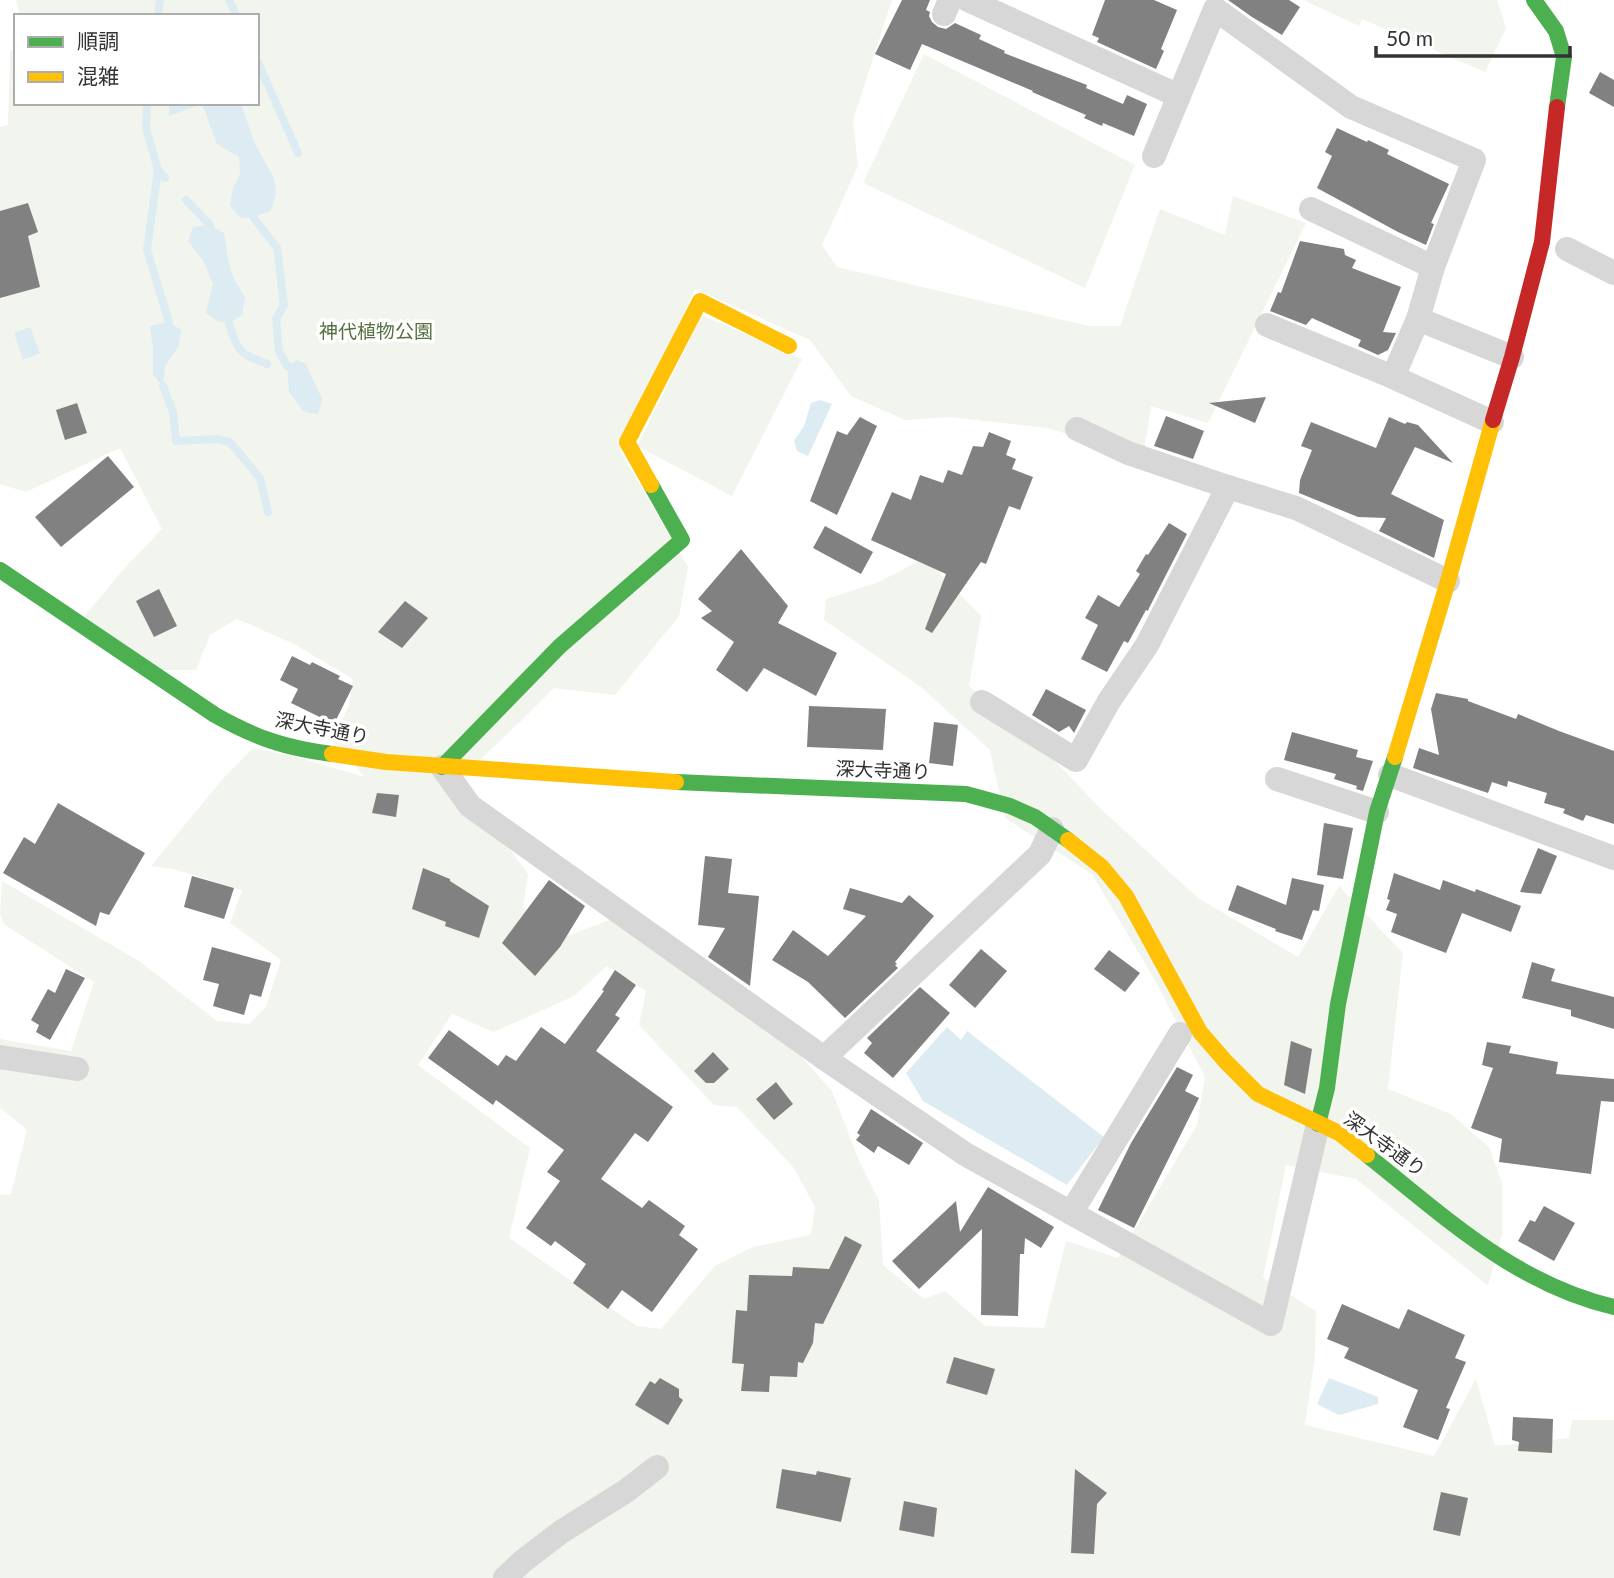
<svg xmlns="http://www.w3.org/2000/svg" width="1614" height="1578" font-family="Lato,'Noto Sans JP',sans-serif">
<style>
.green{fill:#f1f5ed;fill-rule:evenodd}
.water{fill:#ddebf3}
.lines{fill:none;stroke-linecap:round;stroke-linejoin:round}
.stream{stroke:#ddebf3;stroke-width:8}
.building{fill:#818181}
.street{stroke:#d7d7d7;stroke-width:24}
.fast{stroke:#4caf50;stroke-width:16}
.slow{stroke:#ffc107;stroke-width:16}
.jam{stroke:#c62828;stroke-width:16}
.labels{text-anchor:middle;stroke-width:7;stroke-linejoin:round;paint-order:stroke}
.park-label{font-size:19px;fill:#56703f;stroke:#fff}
.street-label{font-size:19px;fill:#333;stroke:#fff}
</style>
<rect width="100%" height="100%" fill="#fff"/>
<g class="green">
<path d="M16 0H892L853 120 858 166 822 245 837 267 1089 326H1120L1160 209 1225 235 1233 196 1306 223 1208 423 1151 406 1143 458 1048 428 950 417 905 420 851 396 810 340 695 289 620 451 688 567 679 616 615 695 554 688 523 719 446 792 512 852 528 874 523 907 559 939 612 919 797 1052 832 1091 860 1163 879 1201 883 1265 924 1299 945 1291 985 1326 1044 1328 1066 1241 1118 1258 1197 1125 1205 1077 1156 982 1092 874 1005 818 990 750 921 687 824 620 826 599 879 582 925 558 981 616 969 686 1052 758 1101 809 1198 898 1298 957 1339 886 1403 953 1388 1089 1451 1114 1489 1147 1502 1183V1234L1488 1286 1356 1179 1286 1165 1263 1278 1316 1311 1315 1357 1305 1425 1434 1456 1476 1379 1495 1446 1569 1438 1572 1420H1614V1578H0V1195L11 1194 27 1130 0 1108V1039L71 1051 94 982 5 925 0 915 2 881 139 961 217 1021 249 1024 266 1007 281 960 230 923 242 890 173 869 151 866 220 782 253 748 292 756 365 777 333 742 349 705 353 679 294 644 237 619 210 635 196 670H161L83 618 121 572 162 529 120 448 26 492 0 484V127L8 125 10 51 16 49V103H257V16H20ZM607 966 646 991 639 1025 714 1105 737 1107 793 1167 815 1207 811 1235 753 1247 715 1266 661 1329 637 1326 509 1238 530 1148 418 1065 452 1014 494 1032 574 996Z"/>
<path d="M1303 0H1497L1506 28 1485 72 1362 19 1359 26Z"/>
<path d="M924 54 1135 165 1085 288 863 183Z"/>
<path d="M702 315 802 359 732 496 637 446Z"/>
</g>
<g class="water">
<path d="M169 103H239L242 106C247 120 251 136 258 149 270 174 284 182 270 211L253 217 241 218 230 206 233 188 240 174 239 157 217 144 202 104 169 116Z"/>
<path d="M210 225 224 233 229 265 235 281 245 297 242 315 229 323 217 321 206 313 213 284 204 262 188 241 193 227Z"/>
<path d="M169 322 181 330 179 346 165 366 163 386 153 375V349L150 326Z"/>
<path d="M30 327 40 353 23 360 14 333Z"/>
<path d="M297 360 306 364 322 399 318 414 304 412 289 392 287 366Z"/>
<path d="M820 400 832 404 808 456 797 451 794 441 804 426 811 403Z"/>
<path d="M947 1027 961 1040 967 1031 1104 1137 1067 1185 923 1101 906 1073Z"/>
<path d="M1329 1378 1378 1397V1404L1339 1415 1317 1404Z"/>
</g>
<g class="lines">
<g class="stream">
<path d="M229 0 237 16"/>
<path d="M158 16 160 0"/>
<path d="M257 60 298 153"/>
<path d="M147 103 146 128 158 170 165 178"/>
<path d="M158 170 147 250 169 322"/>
<path d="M186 200 210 225"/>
<path d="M253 217 277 248 284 305 276 319 279 351 287 366"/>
<path d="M229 323C238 353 239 353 267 364"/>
<path d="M163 386 173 412 176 441 216 439 230 442 260 478 268 512"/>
</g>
</g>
<g class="building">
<path d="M902 0H930L926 10 930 12 929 16 932 22 938 27 946 29 955 23 981 35 979 39 1005 51 1004 53 1087 85 1086 88 1123 104 1127 95 1147 104 1134 136 1103 123 1102 126 1084 118 1086 115 1032 92 1033 91 922 44 910 70 875 54Z"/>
<path d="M1105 0H1154L1177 10 1161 49 1164 51 1156 69 1097 42 1099 38 1092 35Z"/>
<path d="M1228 0H1289L1300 7 1282 35 1252 17Z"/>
<path d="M1600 72 1614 80V107L1589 93Z"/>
<path d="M1337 128 1367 142 1368 140 1389 150 1387 154 1449 184 1431 223 1434 224 1426 245 1398 232 1317 188 1332 156 1325 152Z"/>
<path d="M28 203 38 232 28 236 40 287 0 298V211Z"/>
<path d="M1300 241 1344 249 1345 255 1356 260 1352 268 1401 287 1383 332 1396 333 1388 350 1378 355 1358 346 1361 340 1312 318 1306 325 1270 311 1278 292 1281 293Z"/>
<path d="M1266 397 1255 423 1209 403Z"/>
<path d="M77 403 87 433 65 440 56 410Z"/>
<path d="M1166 416 1204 431 1193 459 1154 446Z"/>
<path d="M860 417 877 426 837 515 810 501 837 431 847 435Z"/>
<path d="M1389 417 1405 424 1407 422 1418 425 1453 463 1415 447 1391 494 1444 520 1434 558 1379 531 1386 518 1358 517 1299 493 1300 480 1312 450 1301 446 1311 422 1376 448Z"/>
<path d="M989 432 1011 441 1006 455 1016 459 1012 469 1033 477 1020 510 1009 506 986 564 981 562 932 633 925 629 946 574 871 540 892 492 911 500 920 475 943 483 948 470 962 475 973 446 983 447Z"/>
<path d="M108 456 134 487 61 547 35 517Z"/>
<path d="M1169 523 1187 534 1149 608 1148 611 1146 610 1128 643 1124 641 1107 672 1081 659 1098 625 1085 618 1098 595 1119 607 1140 574 1136 571 1146 554 1148 555Z"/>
<path d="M825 526 873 552 861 574 813 548Z"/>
<path d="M741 549 788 606 778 623 837 653 816 696 764 668 747 692 716 670 734 642 701 618 712 611 698 599Z"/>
<path d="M159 589 177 626 154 637 136 601Z"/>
<path d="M405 601 428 618 402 648 378 632Z"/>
<path d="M292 656 310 665 312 662 340 676 338 679 353 686 334 724 291 703 298 689 280 680Z"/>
<path d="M1046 689 1086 710 1074 733 1069 726 1059 732 1032 715Z"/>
<path d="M1436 693 1468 699V701L1516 719 1518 714 1559 731 1614 751V824L1586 815 1583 821 1563 813 1565 809 1544 803 1547 793 1508 781 1507 787 1492 782 1488 793 1413 768 1419 748 1439 755 1431 709Z"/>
<path d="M809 706 886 709 883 750 807 747Z"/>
<path d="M934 722 958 725 953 766 929 763Z"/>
<path d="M1292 732 1358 750 1356 757 1373 761 1363 791 1356 789 1357 786 1334 779 1336 774 1284 760Z"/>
<path d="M377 793 399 795 396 817 372 813Z"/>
<path d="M58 803 145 853 109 915 100 912 96 926 3 873 24 837 35 844Z"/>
<path d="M1324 823 1353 828 1343 879 1317 875Z"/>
<path d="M1538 848 1557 856 1541 894 1520 892Z"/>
<path d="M705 856 732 859 728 893 759 896 750 986 708 957 725 928 698 925Z"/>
<path d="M423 868 450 879V881L489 906 479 938 445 926 446 922 412 909Z"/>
<path d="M1394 873 1440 890 1443 880 1475 892 1476 889 1521 906 1511 932 1462 913 1446 953 1391 932 1397 914 1386 910 1390 900 1387 899Z"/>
<path d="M192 876 234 888 224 919 184 907Z"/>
<path d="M1292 878 1324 885 1319 911 1313 910 1302 940 1275 931 1276 929 1228 910 1237 885 1286 905Z"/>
<path d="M549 880 585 906 560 947 535 976 502 943Z"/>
<path d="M850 888 902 903 909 895 934 916 895 962 897 964 895 965 898 968 845 1018 808 982 772 960 793 930 828 956 866 916 843 909Z"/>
<path d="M212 947 271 963 261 997 250 994 244 1015 213 1006 219 984 203 980Z"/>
<path d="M981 949 1007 971 975 1008 949 985Z"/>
<path d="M1109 950 1140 973 1125 992 1094 969Z"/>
<path d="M1532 962 1555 969 1551 981 1614 997V1029L1571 1016V1010L1522 998Z"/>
<path d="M66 969 85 978 50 1040 36 1032 39 1025 31 1020 48 989 55 993Z"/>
<path d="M615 970 636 985 615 1015 620 1018 596 1051 673 1107 648 1142 635 1133 601 1179 642 1208 649 1200 685 1226 679 1235 698 1249 652 1312 622 1290 608 1309 573 1283 586 1264 555 1241 551 1246 526 1228 560 1181 547 1172 564 1150 496 1100 493 1105 428 1058 449 1030 498 1066 506 1055 516 1061 541 1027 565 1044 604 991 602 990Z"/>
<path d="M920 987 950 1013 893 1078 864 1053 872 1043 867 1038Z"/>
<path d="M1291 1041 1312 1049 1305 1094 1284 1085Z"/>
<path d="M1487 1042 1511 1046 1509 1053 1558 1062 1556 1074 1614 1079V1102L1601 1101 1591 1174 1499 1162 1502 1139 1471 1128 1493 1068 1482 1065Z"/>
<path d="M713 1052 729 1069 714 1083H706L694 1071Z"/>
<path d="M1177 1067 1193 1075 1185 1091 1199 1098 1134 1228 1098 1210 1131 1143Z"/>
<path d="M776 1082 793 1104 774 1120 756 1099Z"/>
<path d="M871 1109 923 1143 909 1165 878 1146 874 1153 856 1140 860 1135 857 1133Z"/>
<path d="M988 1187 1054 1227 1041 1248 1025 1238 1024 1254H1020L1018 1316 981 1315 982 1229 919 1289 892 1261 956 1201 960 1232Z"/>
<path d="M1544 1206 1575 1223 1554 1261 1518 1241 1530 1220 1535 1222Z"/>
<path d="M845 1236 862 1245 823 1324 815 1323 813 1343 803 1363 798 1362 797 1377 770 1376 769 1392 741 1391 744 1364 732 1363 736 1310 747 1311 749 1275 792 1276 793 1267 829 1269Z"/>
<path d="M1342 1304 1399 1329 1408 1309 1465 1335 1455 1358 1466 1362 1446 1408 1450 1409 1438 1440 1403 1427 1418 1390 1344 1358 1349 1348 1327 1339Z"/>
<path d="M954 1357 995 1369 987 1395 946 1383Z"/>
<path d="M660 1378 679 1389V1397L683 1400 668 1425 635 1405 650 1381 655 1384Z"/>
<path d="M1513 1417 1553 1419 1552 1453 1518 1451 1519 1442 1512 1440Z"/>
<path d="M782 1469 816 1475 817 1471 851 1478 841 1522 776 1508Z"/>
<path d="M1075 1469 1107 1493 1097 1504 1094 1554 1071 1553Z"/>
<path d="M1441 1492 1468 1498 1460 1536 1433 1530Z"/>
<path d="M904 1501 937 1508 934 1537 899 1530Z"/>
</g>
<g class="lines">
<g class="street">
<path d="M968 0 1179 96"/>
<path d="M944 14 950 0"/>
<path d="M1154 156 1215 9 1351 107 1474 160 1433 267 1418 319 1393 377"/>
<path d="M1311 209 1433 267"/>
<path d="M1567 249 1614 273"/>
<path d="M1418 319 1512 357"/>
<path d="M1267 325 1393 377 1492 422"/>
<path d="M1228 487 1296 508 1448 581"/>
<path d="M982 702 1076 760 1109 701 1147 645 1228 487 1128 453 1077 429"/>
<path d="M442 767 470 806 824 1058 965 1154 1271 1324 1318 1124"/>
<path d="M1390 775 1614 858"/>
<path d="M1277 779 1377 812"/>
<path d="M0 1057 77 1069"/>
<path d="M824 1058 1040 854 1052 829"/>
<path d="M1071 1213 1180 1034"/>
<path d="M505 1578 523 1561 561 1532 626 1491 657 1467"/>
</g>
<g class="fast">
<path d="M1534 0 1556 31 1564 57 1557 107"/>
<path d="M0 570 215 715C256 738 285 748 332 754"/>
<path d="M442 767 560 646 682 540 651 485"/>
<path d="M676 782 966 794 1010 806 1035 817 1068 840"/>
<path d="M1318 1124 1327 1088 1338 1004 1377 812 1395 757"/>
<path d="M1367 1155C1444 1216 1515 1284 1614 1307"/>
</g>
<g class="slow">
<path d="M651 485 627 442 700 301 789 346"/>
<path d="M332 754 386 762 676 782"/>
<path d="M1395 757 1448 581 1493 420"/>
<path d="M1068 840 1102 867 1126 896 1200 1032 1226 1062 1258 1094 1339 1133 1367 1155"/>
</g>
<path class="jam" d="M1493 420 1512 357 1542 242 1557 107"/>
</g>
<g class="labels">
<g class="park-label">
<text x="376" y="338">神代植物公園</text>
</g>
<g class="street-label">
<text transform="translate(322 728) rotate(11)" y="7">深大寺通り</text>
<text transform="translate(883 770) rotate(2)" y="7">深大寺通り</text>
<text transform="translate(1385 1144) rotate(36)" y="7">深大寺通り</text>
</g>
</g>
<rect x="14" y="14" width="245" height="91" fill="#ffffff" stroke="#adadad" stroke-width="2"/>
<rect x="28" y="37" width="35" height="10" fill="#4caf50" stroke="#adadad" stroke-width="2"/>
<text x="77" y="49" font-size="21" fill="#333333">順調</text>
<rect x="28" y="72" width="35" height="10" fill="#ffc107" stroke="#adadad" stroke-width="2"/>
<text x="77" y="84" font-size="21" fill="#333333">混雑</text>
<path d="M1376 46v10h194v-10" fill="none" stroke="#333333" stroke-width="3.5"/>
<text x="1386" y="46" font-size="21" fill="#333333" stroke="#ffffff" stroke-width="5" paint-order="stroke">50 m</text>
</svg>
